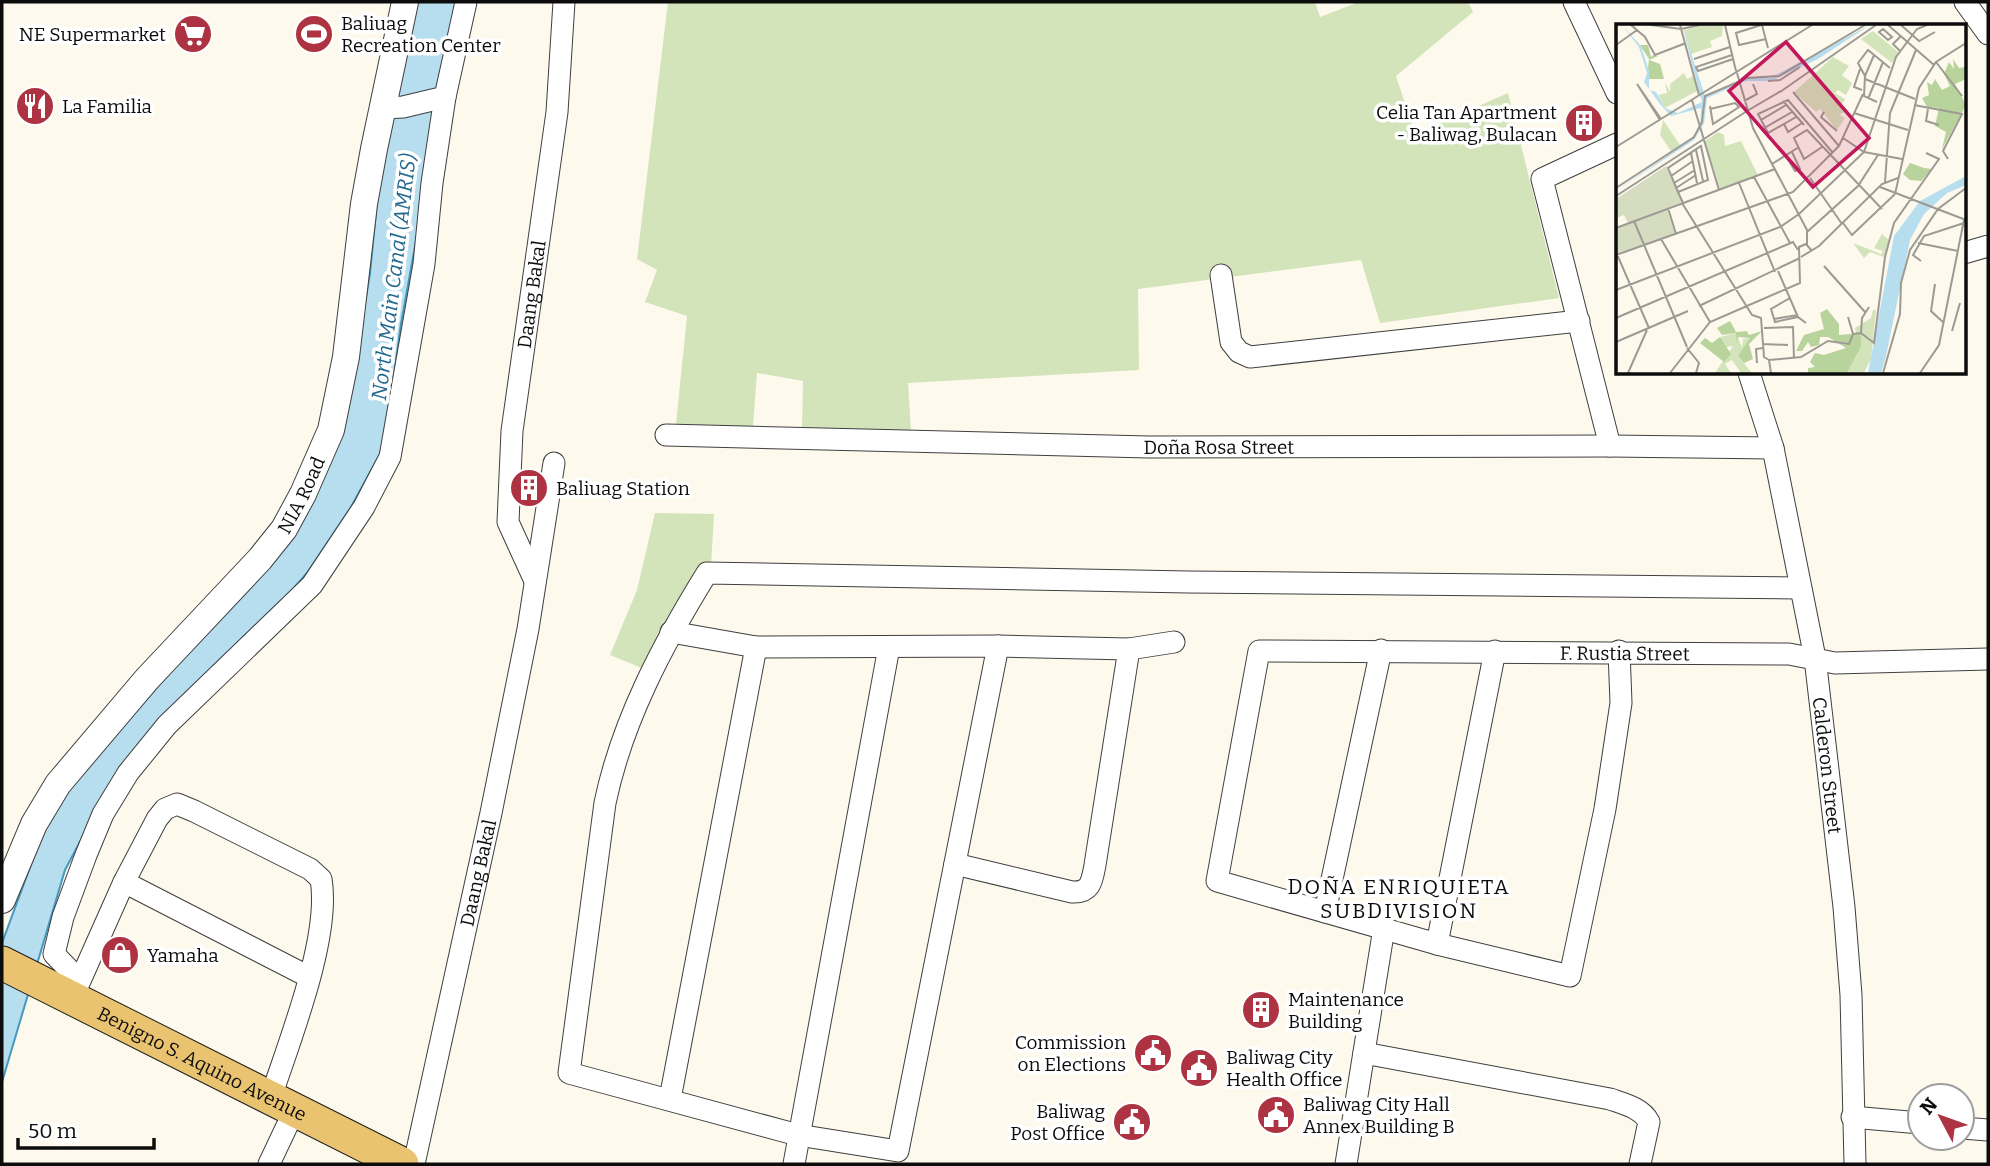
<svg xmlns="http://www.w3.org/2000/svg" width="1990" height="1166" font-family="Bitter,serif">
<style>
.green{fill:#d3e4ba}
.water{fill:#b7deef;stroke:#4598bf;stroke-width:2}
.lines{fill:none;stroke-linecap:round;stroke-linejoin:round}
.minor-casing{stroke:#3f3f3f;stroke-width:23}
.tertiary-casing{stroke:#3f3f3f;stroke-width:28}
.primary-casing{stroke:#1d1d1d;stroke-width:35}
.minor{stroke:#fff;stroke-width:21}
.tertiary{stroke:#fff;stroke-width:26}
.primary{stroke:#eac370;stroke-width:33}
.labels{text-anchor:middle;stroke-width:7;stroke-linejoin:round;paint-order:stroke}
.poi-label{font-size:19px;fill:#0c0c0c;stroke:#fff;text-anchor:start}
.street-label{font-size:19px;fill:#0c0c0c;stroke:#fff}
.water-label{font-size:21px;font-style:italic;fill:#236990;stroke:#fff}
.neighbourhood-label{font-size:21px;letter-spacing:2px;fill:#0c0c0c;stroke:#fff}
.inset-road{fill:none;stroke:#9d9a93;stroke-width:2}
.view{fill:#c2185b;fill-opacity:0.15;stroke:#c2185b;stroke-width:3.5}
.inset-edge{fill:none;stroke:#0c0c0c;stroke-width:3.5}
</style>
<rect width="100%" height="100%" fill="#fdf9ed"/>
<g class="green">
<path d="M668 2H1315L1320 17 1359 2H1468L1473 12 1396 76 1415 134 1508 93 1559 298 1380 323 1361 260 1138 289 1139 370 908 383 911 432 802 430 803 381 757 373 753 427 676 424 687 316 645 302 657 270 637 259Z"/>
<path d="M655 513 714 514 711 566 649 671 610 655 637 590Z"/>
</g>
<path class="water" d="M413 2H459L401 324 388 420 380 454 351 507 307 573 92 819 65 870 2 1082V943L52 808 270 558 359 341 370 273 377 202Z"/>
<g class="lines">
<defs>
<g id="minor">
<path d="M1574 2 1617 93"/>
<path d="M1965 2 1988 34"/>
<path d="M383 108 403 107 445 97 466 2"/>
<path d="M1964 253 1988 246"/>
<path d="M1221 275 1231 342 1239 352 1250 357 1579 321"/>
<path id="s1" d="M1749 373 1773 448 1815 658 1844 907 1851 995 1855 1164"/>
<path id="s2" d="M666 435 1149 447 1610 446 1773 448"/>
<path d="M1610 446 1542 179 1617 144"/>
<path id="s3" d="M535 581 508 522 512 431 557 112 564 2"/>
<path d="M671 632 756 647 998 646 1129 649 1174 642"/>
<path d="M998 646 898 1151 798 1135 569 1073 605 803C622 721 663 644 707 573L1188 582 1800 588"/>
<path id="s4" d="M1619 651 1621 703 1605 809 1570 976 1437 944 1217 881 1259 651 1789 654 1835 663 1988 659"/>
<path d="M955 864 1072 892C1091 893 1092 881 1095 865L1129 649"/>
<path d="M1325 912 1381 650"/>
<path d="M1437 944 1495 651"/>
<path d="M79 980 54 954 63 917 86 855 103 814 128 773 167 725 312 585 364 507 390 457 424 264 432 183 445 97"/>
<path d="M75 992 124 882"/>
<path d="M1364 1053 1610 1099C1624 1104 1642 1108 1649 1122L1640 1164"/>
<path d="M271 1097C290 1039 331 937 321 879L310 869 194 811 177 804 165 809 157 819 124 882 309 977"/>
<path d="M670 1099 756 647"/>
<path d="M1852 1117 1920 1123"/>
<path d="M1962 1128 1988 1130"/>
<path d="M269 1164 295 1109"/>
<path id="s5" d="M414 1164 491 813 528 629 554 463"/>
<path d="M794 1164 889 647"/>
<path d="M1346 1164 1384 928"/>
</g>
<g id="tertiary">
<path id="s6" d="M2 900 34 824 58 784 147 679 260 559 284 529 303 494 331 430 346 357 364 204 374 149 405 2"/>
</g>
<g id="primary">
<path id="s7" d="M2 963 402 1164"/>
</g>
</defs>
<use href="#minor" class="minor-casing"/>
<use href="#tertiary" class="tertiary-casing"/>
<use href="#primary" class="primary-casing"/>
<use href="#minor" class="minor"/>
<use href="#tertiary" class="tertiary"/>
<use href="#primary" class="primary"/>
</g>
<defs>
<symbol id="supermarket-disc" viewBox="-11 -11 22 22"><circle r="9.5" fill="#ad3342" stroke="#fff"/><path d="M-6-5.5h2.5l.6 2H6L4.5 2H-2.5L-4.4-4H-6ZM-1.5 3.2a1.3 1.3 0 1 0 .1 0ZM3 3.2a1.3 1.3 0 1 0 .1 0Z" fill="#fff"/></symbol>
<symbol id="stadium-disc" viewBox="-11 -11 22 22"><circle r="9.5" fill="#ad3342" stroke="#fff"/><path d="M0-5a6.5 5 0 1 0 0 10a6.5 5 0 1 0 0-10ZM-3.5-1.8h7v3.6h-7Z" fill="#fff"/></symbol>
<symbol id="restaurant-disc" viewBox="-11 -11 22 22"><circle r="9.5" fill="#ad3342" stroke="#fff"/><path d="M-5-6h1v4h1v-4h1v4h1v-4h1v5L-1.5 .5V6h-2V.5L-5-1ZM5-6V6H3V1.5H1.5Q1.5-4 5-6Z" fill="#fff"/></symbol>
<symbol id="building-disc" viewBox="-11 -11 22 22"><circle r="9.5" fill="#ad3342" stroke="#fff"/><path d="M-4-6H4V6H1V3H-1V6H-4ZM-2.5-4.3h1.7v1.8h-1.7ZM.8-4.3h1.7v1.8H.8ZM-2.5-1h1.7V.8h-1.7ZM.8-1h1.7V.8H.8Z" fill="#fff"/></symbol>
<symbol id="shop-disc" viewBox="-11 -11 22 22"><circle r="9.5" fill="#ad3342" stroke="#fff"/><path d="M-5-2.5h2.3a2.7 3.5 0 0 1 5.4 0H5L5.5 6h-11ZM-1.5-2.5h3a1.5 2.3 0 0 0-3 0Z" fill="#fff"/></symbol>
<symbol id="civic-disc" viewBox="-11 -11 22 22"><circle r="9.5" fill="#ad3342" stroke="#fff"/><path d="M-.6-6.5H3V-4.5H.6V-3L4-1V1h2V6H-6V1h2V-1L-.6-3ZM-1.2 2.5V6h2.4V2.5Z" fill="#fff"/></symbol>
</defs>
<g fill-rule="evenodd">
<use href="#supermarket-disc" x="171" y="12" width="44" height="44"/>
<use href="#stadium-disc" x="292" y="12" width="44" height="44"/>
<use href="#restaurant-disc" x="13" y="84" width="44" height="44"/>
<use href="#building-disc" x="1562" y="101" width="44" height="44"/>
<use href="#building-disc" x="507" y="466" width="44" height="44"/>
<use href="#shop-disc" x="98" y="933" width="44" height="44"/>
<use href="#building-disc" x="1239" y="988" width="44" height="44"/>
<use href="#civic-disc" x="1131" y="1031" width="44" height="44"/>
<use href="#civic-disc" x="1177" y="1046" width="44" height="44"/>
<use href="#civic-disc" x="1254" y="1093" width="44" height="44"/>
<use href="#civic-disc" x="1110" y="1100" width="44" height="44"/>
</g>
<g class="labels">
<g class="poi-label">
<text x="341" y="30">Baliuag<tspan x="341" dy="22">Recreation Center</tspan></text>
<text x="166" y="41" text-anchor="end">NE Supermarket</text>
<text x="62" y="113">La Familia</text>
<text x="1557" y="119" text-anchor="end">Celia Tan Apartment<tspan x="1557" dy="22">- Baliwag, Bulacan</tspan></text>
<text x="556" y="495">Baliuag Station</text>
<text x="147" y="962">Yamaha</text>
<text x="1288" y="1006">Maintenance<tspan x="1288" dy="22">Building</tspan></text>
<text x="1126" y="1049" text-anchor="end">Commission<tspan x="1126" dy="22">on Elections</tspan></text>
<text x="1226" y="1064">Baliwag City<tspan x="1226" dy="22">Health Office</tspan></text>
<text x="1303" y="1111">Baliwag City Hall<tspan x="1303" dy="22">Annex Building B</tspan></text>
<text x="1105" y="1118" text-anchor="end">Baliwag<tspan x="1105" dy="22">Post Office</tspan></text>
</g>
<g class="street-label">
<text dy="7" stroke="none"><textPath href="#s3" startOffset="294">Daang Bakal</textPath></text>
<text dy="7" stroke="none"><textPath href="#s2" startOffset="553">Doña Rosa Street</textPath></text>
<text dy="7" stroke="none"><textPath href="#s6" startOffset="508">NIA Road</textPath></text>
<text dy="7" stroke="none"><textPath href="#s4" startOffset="1295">F. Rustia Street</textPath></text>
<text dy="7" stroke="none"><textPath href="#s1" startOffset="401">Calderon Street</textPath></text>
<text dy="7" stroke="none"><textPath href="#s5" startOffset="298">Daang Bakal</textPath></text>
<text dy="7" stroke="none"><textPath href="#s7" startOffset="224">Benigno S. Aquino Avenue</textPath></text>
</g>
<g class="water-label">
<text transform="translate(394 277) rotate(-83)" y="7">North Main Canal (AMRIS)</text>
</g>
<g class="neighbourhood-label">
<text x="1399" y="894">DOÑA ENRIQUIETA<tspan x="1399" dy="24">SUBDIVISION</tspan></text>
</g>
</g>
<g transform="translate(1616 24)">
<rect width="350" height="350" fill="#fdf9ed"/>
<path d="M88 1H107L106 12 94 17 96 23 75 30 68 6ZM257 7 282 28 276 39 245 15ZM217 33 233 42 226 51 236 59 230 71 222 66 219 69 229 75 225 82 232 86 223 91 229 94 221 106 204 85 200 88 178 68ZM68 49 71 55 78 52 83 66 49 84 42 71 51 69 49 58 54 68V60ZM47 96 64 121 55 127 44 111ZM102 108 108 111 109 122 125 117 142 151 104 165 89 117ZM266 210 273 216 268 233 254 228 248 234 237 219 265 230 267 227 258 224ZM257 286H260L255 335 248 349H231L243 323 239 304 255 294ZM120 309 126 323 127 315 134 314 122 332 136 349H125L116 336 109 340 115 349H99L117 322 110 323 104 313Z" fill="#d3e4ba"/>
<path d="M24 21H32L35 33 37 31 42 32 33 36 44 40 48 55H31L33 35ZM337 35 343 44 350 43V55L339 60 350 81 326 125 330 108 319 102 323 84 311 83 306 74 313 71 311 58 316 61 319 55 326 66 334 62 328 50 333 38 338 45ZM294 139 308 144 316 145 305 157 294 156 287 150ZM211 285 223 300V311L245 309V322L231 349H192V344L199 343 194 338 199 329 208 331 230 324 212 313H204L203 321 195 323 192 318 186 327H180L188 311 208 305 204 289ZM114 297 120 308 131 307 133 311 146 307 133 320 137 335 128 339 122 332 134 314 122 313 121 319 120 309 106 311 101 304ZM104 313 115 330 108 338 84 319 89 314 96 319Z" fill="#b8d39b"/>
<path d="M50 142 66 178 12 199 8 191 0 194V175ZM51 185 59 210 28 220 19 198ZM18 198 27 221 1 229 0 205Z" fill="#d5dcc0"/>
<path d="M6 1 25 22 33 47V66L40 68 49 84 62 89 86 78 66 1 89 72 133 54H154L254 1 202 35 155 57H130L91 74 88 99 78 116 0 167 76 115 84 104 85 84 55 92 44 80 28 58 31 49 23 23ZM350 152V161L331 169 308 190 294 216 270 332 265 349H252L278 212 304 177Z" fill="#b7deef"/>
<path class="inset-road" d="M15 1 29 13 39 31 70 19M35 1 65 5 84 1M64 1 83 71M109 1 120 47M145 1 120 9 123 21 150 15M146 1 152 24M272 1 318 41M285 1 303 17 319 8M267 5 276 13 272 16 263 8ZM0 21 21 6M284 27 277 20 285 12M116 31 80 43 82 47 117 35M78 35 114 23M320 38 346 72M244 45 238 63 246 66M121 49 137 104 191 206V221M249 52 258 31M249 55 299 75M152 57 164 56 184 43M164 68 260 1M177 68 223 122M252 75 267 38M76 76 103 166M128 77 141 70 137 60M167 77 188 101M261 78 248 72 249 52 242 39 252 26 274 44M298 81 346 90 327 127 332 135M94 82 97 100 123 83 119 79 94 85M312 85 310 97 323 101M131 87 165 67M208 88 205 93 221 107M238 89 292 106M180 93 152 109 142 90 172 76 217 129M44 96 21 60 45 95M145 96 170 81M168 100 172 108 186 99M145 106 176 88M227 114 248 128 286 135M0 123 196 1M206 123 188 135 178 114 191 106 266 185M80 126 87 157M75 129 81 159M170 132 179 147 184 145 176 128M156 140 183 123M55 152 77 137M138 153 174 219M194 154 226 200M269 158 274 89 300 26M58 159 79 146M123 159 159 248M264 163 350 196M0 164 78 113 86 98 89 72 131 54 163 52 249 1M60 164 80 151M62 168 92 156 85 122 52 144 62 168 67 179M279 170 303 64 320 38 350 19M0 172 131 87M66 179 136 291 145 294 148 333 153 336 155 349M52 184 60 210M18 197 71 323M227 199 236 211 279 170M0 204 159 145M191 208 242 162 262 131M45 215 94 298M302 219 342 227M0 228 33 304M0 231 177 168 223 122 247 70M185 233 203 222 266 160 282 154M305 237 297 231 308 212 348 199M208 242 249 288M162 247 182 293 190 299M319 260 315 287 328 299M0 266 164 203 183 190 248 128 280 33 301 5 311 1M174 274 155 285 159 298 182 293M83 282 184 234M0 294 177 218 182 226M158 295 182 291M148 304 177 303 178 335M336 307 344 279M245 309 246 294 253 283M237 310 245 309 258 319 269 233 278 199 323 135 310 129M0 318 72 287M146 320 172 321M71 324 83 339 80 349M153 336 185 333 212 317 233 320 237 310 232 293M141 339 140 325 147 324M12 349 31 306M54 349 94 298 184 259 183 223 190 220 196 227M267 349 284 290 285 259 294 226 322 185 350 164M304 349 323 321 348 196"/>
<path class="view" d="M170 18 253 114 197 163 113 67Z"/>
<rect width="350" height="350" class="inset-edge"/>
</g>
<rect width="1990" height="1166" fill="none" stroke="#0c0c0c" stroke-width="7"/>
<g transform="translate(1941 1117) rotate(311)"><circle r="33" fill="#ffffff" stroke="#9e9e9e" stroke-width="2"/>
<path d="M0-5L12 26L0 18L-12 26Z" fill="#ad3342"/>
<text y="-10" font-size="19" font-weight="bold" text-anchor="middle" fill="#0c0c0c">N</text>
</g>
<path d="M18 1138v10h136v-10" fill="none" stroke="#0c0c0c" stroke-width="3.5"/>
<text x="28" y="1138" font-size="21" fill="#0c0c0c" stroke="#ffffff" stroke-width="5" paint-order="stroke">50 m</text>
</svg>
